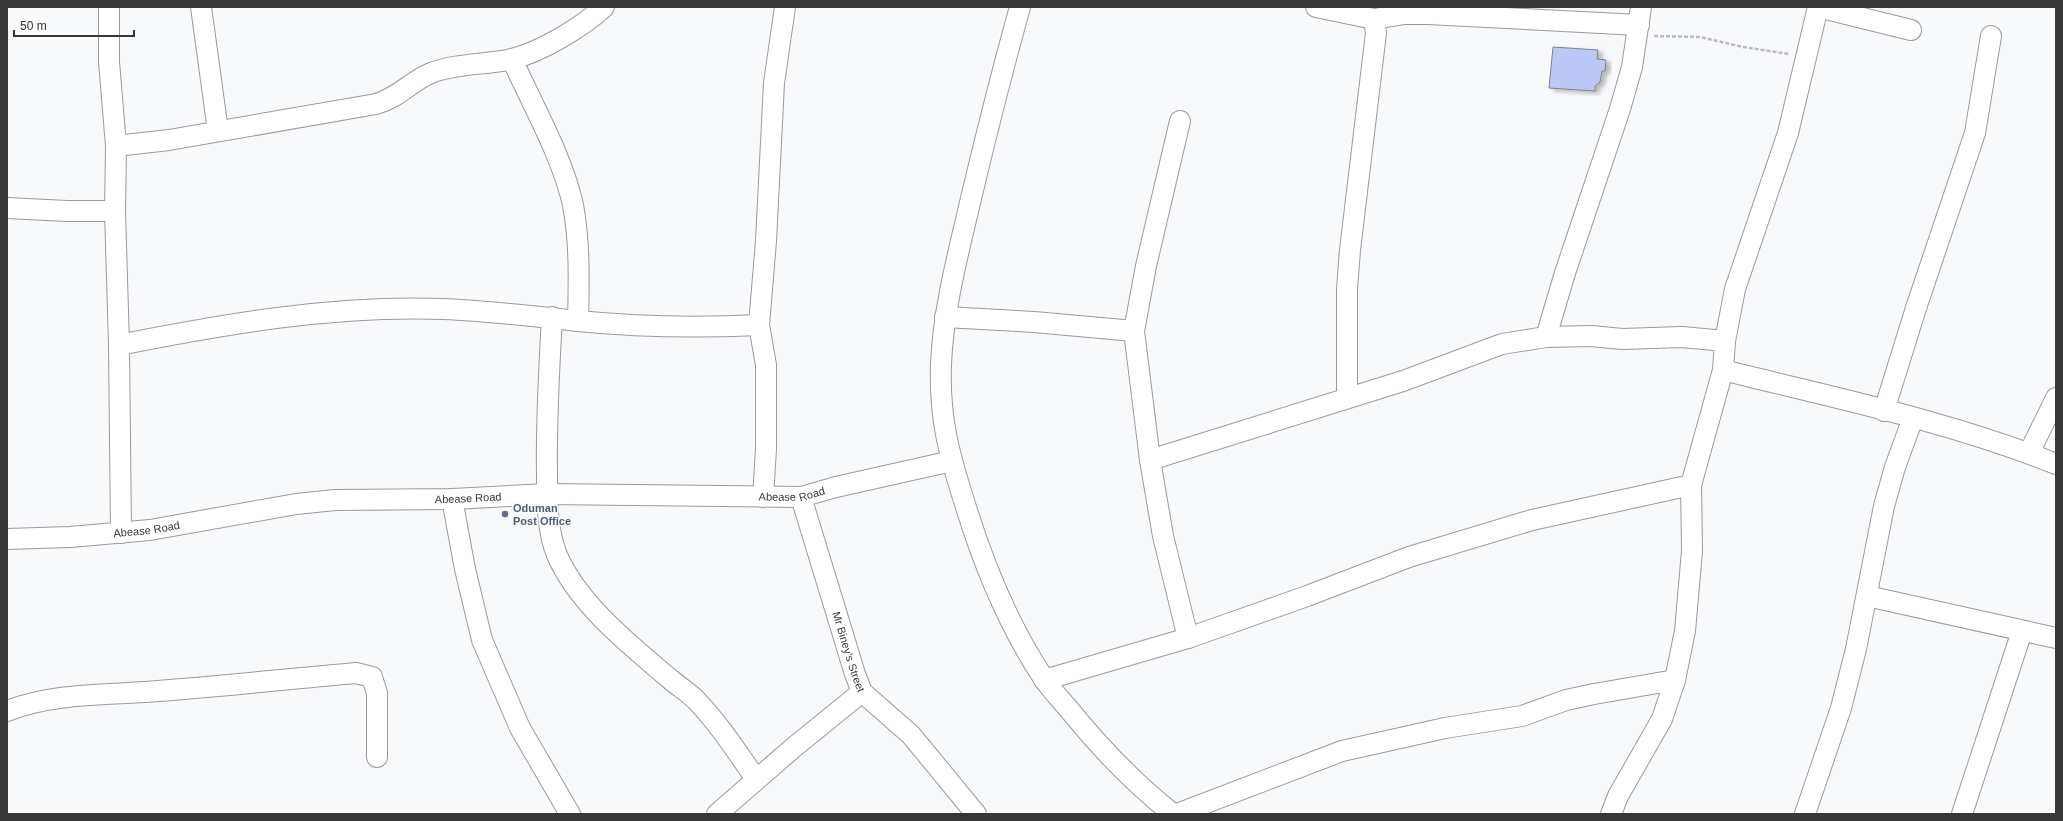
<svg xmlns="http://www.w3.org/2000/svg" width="2063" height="821" font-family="Arial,sans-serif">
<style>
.building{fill:#bcc9f6;stroke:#818284;filter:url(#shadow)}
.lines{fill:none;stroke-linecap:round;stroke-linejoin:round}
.minor-casing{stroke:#999a9c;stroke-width:22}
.path{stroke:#babbbc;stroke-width:2.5;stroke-dasharray:4 2;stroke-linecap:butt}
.minor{stroke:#fff;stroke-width:20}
.service-dot{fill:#5c6f8a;stroke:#f8f9fb;stroke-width:1.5}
.labels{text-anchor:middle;stroke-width:3.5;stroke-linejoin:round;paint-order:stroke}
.street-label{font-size:11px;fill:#373738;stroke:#f8f9fb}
.service-label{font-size:11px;font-weight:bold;fill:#4e5e75;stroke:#f8f9fb;text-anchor:start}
</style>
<defs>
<filter id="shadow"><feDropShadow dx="4.5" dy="2.5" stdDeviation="2" flood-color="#0004"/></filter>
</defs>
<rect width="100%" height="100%" fill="#f8f9fb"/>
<path class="building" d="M1553 47 1598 50 1597 59 1606 60 1605 71H1602L1600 82 1595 86V91L1549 88Z"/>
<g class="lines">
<defs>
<g id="minor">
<path d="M109 7V62L116 146 115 211 119 345 121 533"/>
<path d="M201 7 218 131"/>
<path d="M1020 7C1000 79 982 151 965 224 954 270 943 317 941 364 939 418 949 454 965 504 984 566 1008 625 1044 679 1052 691 1063 702 1072 713 1103 751 1135 784 1173 814"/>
<path d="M1316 7 1374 19"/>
<path d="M1818 7 1911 30"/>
<path d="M512 59C532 104 563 158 573 205 580 243 579 283 578 321"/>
<path d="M1180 121 1146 266 1134 331 1150 460 1163 536 1188 638"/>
<path d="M116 146 169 140 376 104C400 97 411 81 431 73 457 63 486 65 512 59 541 52 582 27 604 7"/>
<path d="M7 208 67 211H115"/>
<path d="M552 317C549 370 546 422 547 474 547 500 547 531 557 555 578 604 630 645 670 679 678 686 688 692 696 700 719 724 737 752 756 779"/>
<path d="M945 317 1034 322 1134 331"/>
<path d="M1546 337 1565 273 1620 109 1632 67 1641 7"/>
<path d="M119 345C225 324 334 305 443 309 488 311 533 316 578 321 638 327 698 328 759 325"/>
<path d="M1723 370C1834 398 1949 421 2056 464"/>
<path d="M1347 397V289L1350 250 1376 33 1374 19 1405 14H1428L1639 25"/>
<path d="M1884 411 1916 308 1975 133 1991 36"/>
<path d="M2029 453 2056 398"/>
<path d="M1150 460 1403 381 1502 344 1546 337 1591 336 1622 339 1682 337 1725 341"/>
<path d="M763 497 766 449V365L759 325 766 241 774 83 785 7"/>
<path id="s1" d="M801 497 855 674 862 692 911 735 976 814"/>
<path d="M452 499 465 569 482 640 520 728 570 814"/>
<path id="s2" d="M7 539 70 537 150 530 296 504 335 500 452 499 547 494 801 497 836 487 952 461"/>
<path d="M1867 596 2056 638"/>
<path d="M1044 680 1188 638 1307 596 1409 557 1532 520 1691 485"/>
<path d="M7 711C51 694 98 695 145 692 215 687 286 679 356 673L372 677 377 693V757"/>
<path d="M717 814 793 748 862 692"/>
<path d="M1177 814 1342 751 1445 728 1522 716 1566 700 1594 694 1675 680"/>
<path d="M1611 814 1618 796 1662 719 1675 680 1685 631 1692 551 1691 485 1723 370 1725 341 1735 289 1788 133 1818 7"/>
<path d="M1805 814 1841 708 1856 649 1884 506 1895 467 1913 418"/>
<path d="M1962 814 2022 631"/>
</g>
</defs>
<use href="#minor" class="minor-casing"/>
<path class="path" d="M1654 36 1700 37 1743 47 1789 54"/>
<use href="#minor" class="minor"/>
</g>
<circle class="service-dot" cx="505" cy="514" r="4"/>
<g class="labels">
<g class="street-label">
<text dy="4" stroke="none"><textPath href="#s2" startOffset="788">Abease Road</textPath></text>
<text dy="4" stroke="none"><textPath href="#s2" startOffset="464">Abease Road</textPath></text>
<text dy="4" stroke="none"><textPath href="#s2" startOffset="140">Abease Road</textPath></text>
<text dy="4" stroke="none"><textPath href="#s1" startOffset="162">Mr Biney’s Street</textPath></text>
</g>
<g class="service-label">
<text x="513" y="512">Oduman<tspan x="513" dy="13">Post Office</tspan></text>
</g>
</g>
<rect width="2063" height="821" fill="none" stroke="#373738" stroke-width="16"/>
<path d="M14 30v6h120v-6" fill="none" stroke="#373738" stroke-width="2"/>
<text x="20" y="30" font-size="12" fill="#373738" stroke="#f8f9fb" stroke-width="3" paint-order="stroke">50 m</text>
</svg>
